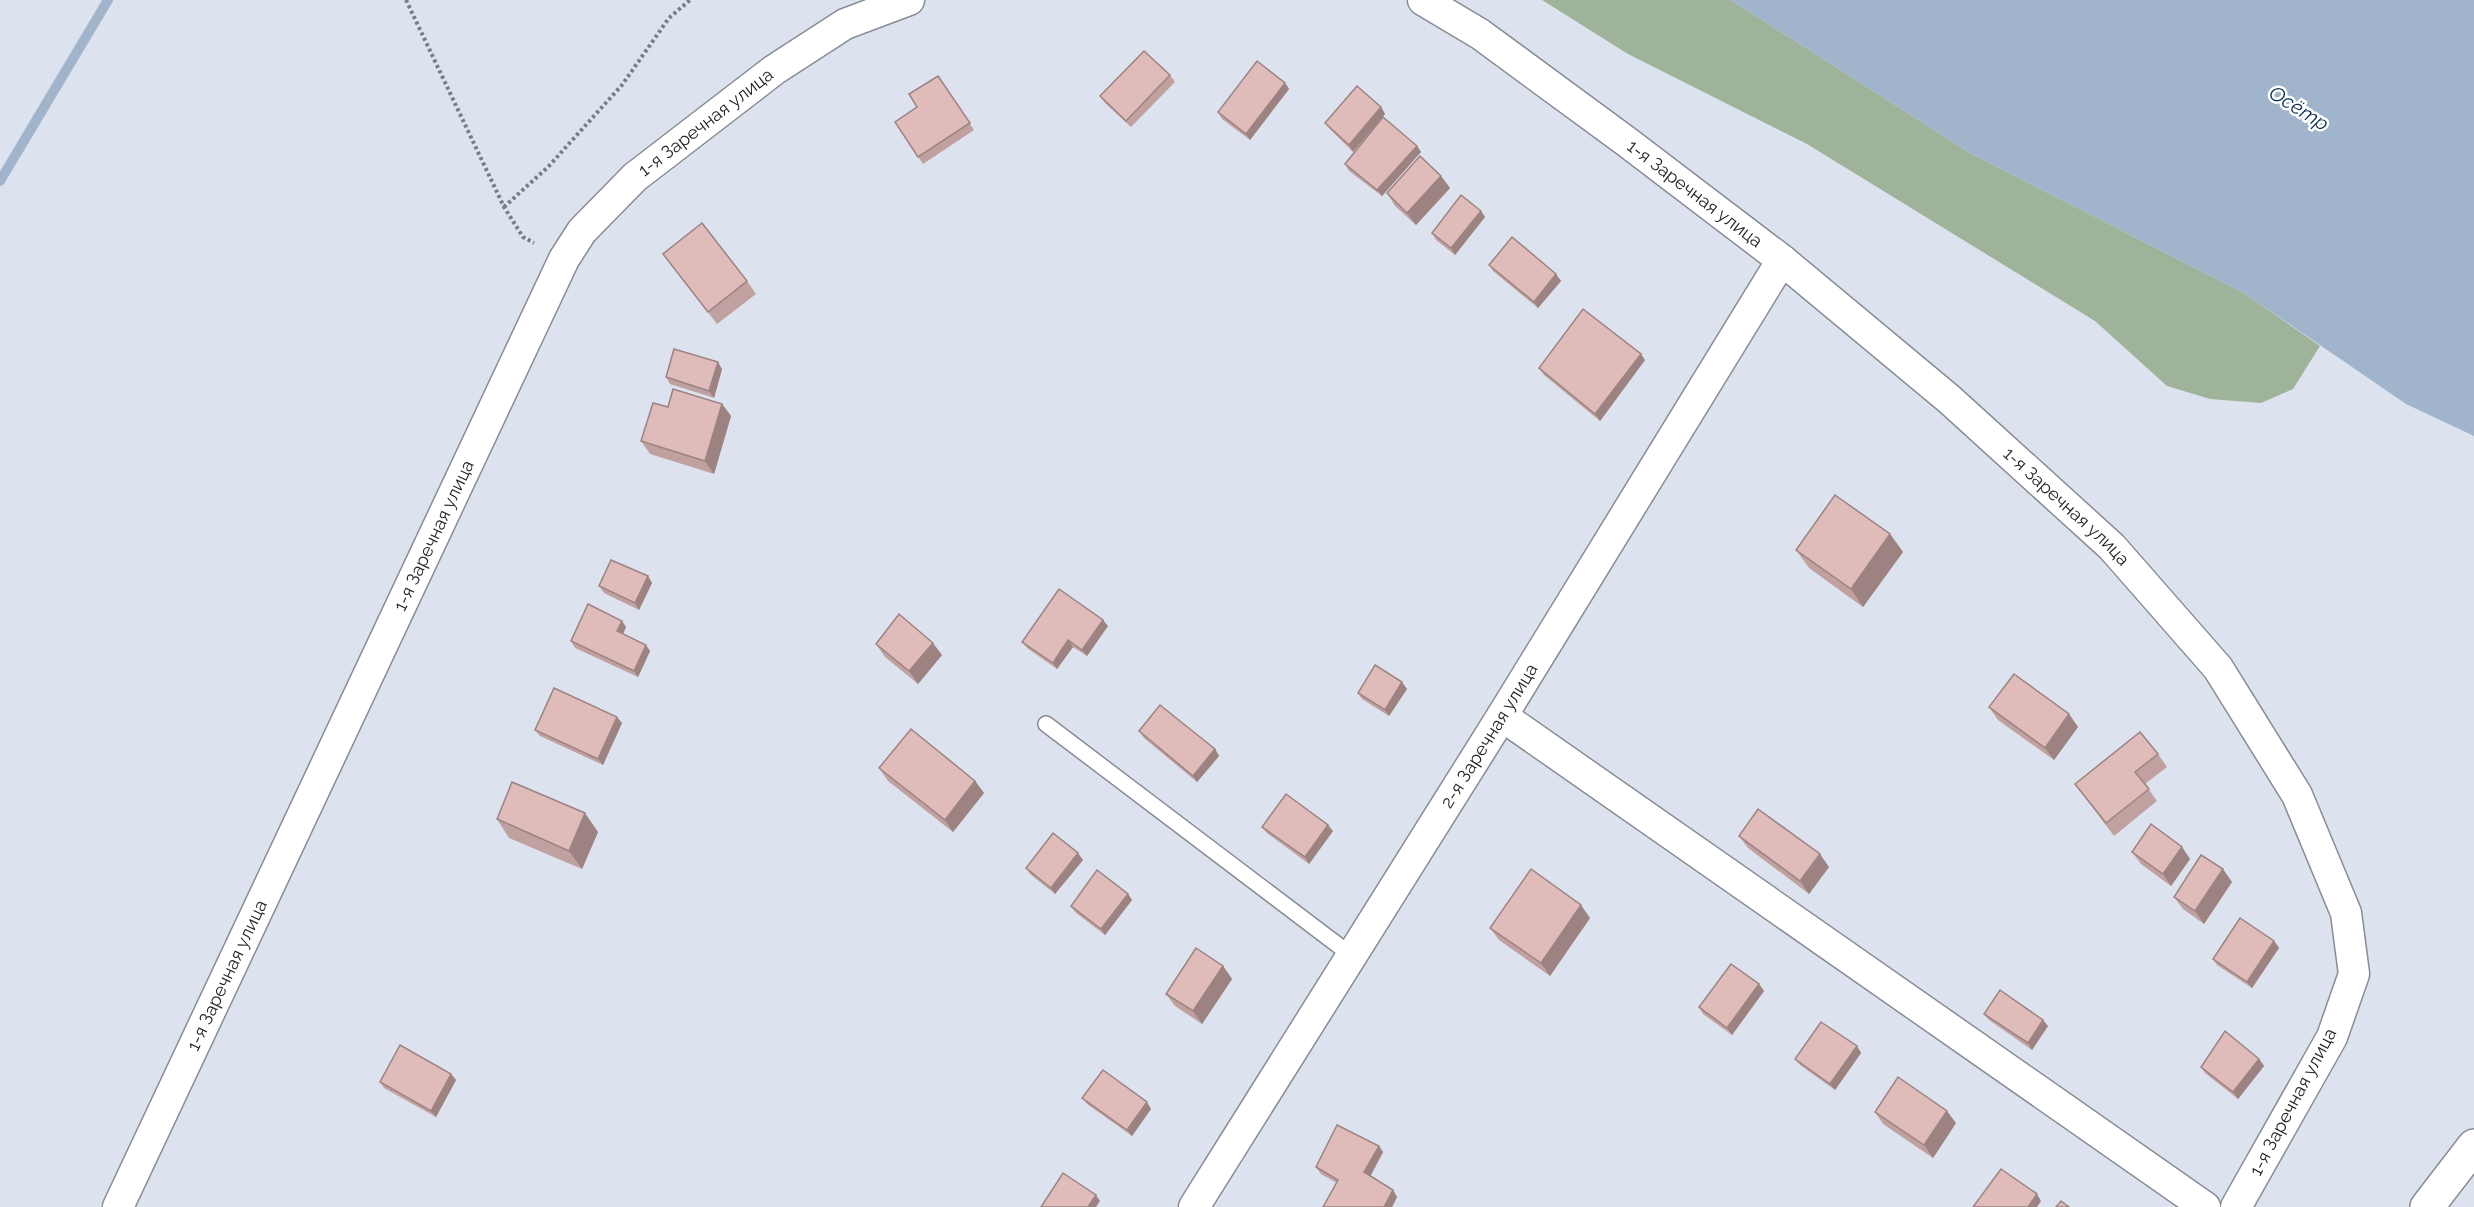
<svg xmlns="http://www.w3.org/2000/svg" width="2474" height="1207" font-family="Raleway,sans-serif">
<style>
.forest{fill:#9fb39b}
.water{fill:#a0b5cc}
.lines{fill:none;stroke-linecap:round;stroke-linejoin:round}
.stream{stroke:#a0b5cc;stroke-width:10}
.lane-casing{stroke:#878c96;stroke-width:18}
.street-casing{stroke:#878c96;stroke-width:33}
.secondary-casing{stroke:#878c96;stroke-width:36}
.path{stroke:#777b82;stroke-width:4;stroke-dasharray:3 3;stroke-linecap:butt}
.lane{stroke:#fff;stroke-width:15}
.street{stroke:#fff;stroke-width:30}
.secondary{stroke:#fff;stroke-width:33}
.wall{fill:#c0a19f}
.shaded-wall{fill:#9c8382}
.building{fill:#dfbbb9;stroke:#9c8382;stroke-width:1.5}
.labels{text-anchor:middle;stroke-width:5;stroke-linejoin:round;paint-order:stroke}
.street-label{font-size:18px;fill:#222428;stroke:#fff}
.water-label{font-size:20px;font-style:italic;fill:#0b2f4f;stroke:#fff}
</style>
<rect width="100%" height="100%" fill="#dde3ee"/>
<path class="forest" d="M1542 0H1731L1970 153 2244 293 2320 346 2293 389 2261 403 2210 399 2167 386 2095 321 1807 144 1628 54Z"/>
<path class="water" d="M1731 0H2474V436L2406 404 2244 293 1970 153Z"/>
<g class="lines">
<path class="stream" d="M0 181 108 0"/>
<defs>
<path id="lane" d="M1046 724 1351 955"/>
<g id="street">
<path id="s1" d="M1423 0 1480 34 1627 142 1782 260 1949 399 2112 547 2218 668 2297 795 2346 913 2354 974 2332 1037 2236 1207"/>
<path d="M1502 716 2205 1207"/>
<path id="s2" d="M118 1207 564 259 582 231 635 177 774 70 845 24 909 0"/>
<path id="s3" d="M1194 1207 1502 716 1782 260"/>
</g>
<path id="secondary" d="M2427 1207 2474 1146"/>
</defs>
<use href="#lane" class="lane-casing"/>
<use href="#street" class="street-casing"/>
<use href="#secondary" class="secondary-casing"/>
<g class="path">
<path d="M406 0 504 207 523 237 534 243"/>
<path d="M504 207 548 167 622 85 669 18 690 0"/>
</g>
<use href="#lane" class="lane"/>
<use href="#street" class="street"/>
<use href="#secondary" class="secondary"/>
</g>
<g class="wall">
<path d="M1170 75 1175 82 1131 127 1105 103 1100 96Z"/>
<path d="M938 76 974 130 923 164 895 122 917 107Z"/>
<path d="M1285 83 1289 89 1250 140 1222 119 1218 112Z"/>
<path d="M1381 107 1385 114 1353 152 1330 129 1325 123Z"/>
<path d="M1417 146 1421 152 1382 196 1349 171 1345 164Z"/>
<path d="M1441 176 1450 188 1416 225 1395 206 1387 193Z"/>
<path d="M1481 211 1485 217 1455 255 1436 240 1432 233Z"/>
<path d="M663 254 747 281 756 294 717 324Z"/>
<path d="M1489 265 1556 274 1561 281 1538 308 1493 271Z"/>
<path d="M1645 360 1600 421 1544 375 1539 368Z"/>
<path d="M722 369 714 398 670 384 666 377Z"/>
<path d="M722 404 731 416 714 474 650 454 641 441 668 407Z"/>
<path d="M1890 534 1903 552 1863 607 1809 568 1796 550Z"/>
<path d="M648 576 652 583 639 610 604 593 599 586Z"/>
<path d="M1108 626 1087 656 1073 647 1057 669 1027 648 1022 642Z"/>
<path d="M626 627 623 634 650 651 638 677 575 648 571 641Z"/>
<path d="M876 644 942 655 918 684 885 657Z"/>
<path d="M1407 689 1389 716 1362 699 1358 693Z"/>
<path d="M1989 707 2069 714 2078 727 2054 760 1998 720Z"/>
<path d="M622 723 603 765 540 736 535 730Z"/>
<path d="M1139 731 1215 749 1219 756 1197 782 1144 738Z"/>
<path d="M2158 754 2167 767 2145 784 2157 801 2114 836 2075 784Z"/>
<path d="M879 768 975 781 984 793 953 832 888 781Z"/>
<path d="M497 819 598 832 582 869 509 838Z"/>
<path d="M1262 827 1333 831 1309 864 1267 833Z"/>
<path d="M1739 836 1829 867 1809 894 1748 848Z"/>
<path d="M2182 847 2190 859 2171 886 2141 864 2132 852Z"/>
<path d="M1083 860 1055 894 1030 874 1026 868Z"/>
<path d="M2232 882 2204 924 2183 909 2174 897Z"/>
<path d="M1128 894 1132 900 1105 935 1075 912 1071 906Z"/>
<path d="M1590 918 1550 976 1499 940 1490 928Z"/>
<path d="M2274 941 2279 948 2252 988 2217 965 2213 959Z"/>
<path d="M1223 966 1232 979 1202 1024 1175 1006 1166 994Z"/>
<path d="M1759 984 1764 991 1732 1035 1703 1014 1699 1007Z"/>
<path d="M1984 1014 2048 1026 2032 1050 1989 1020Z"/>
<path d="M1857 1046 1861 1053 1835 1090 1800 1065 1795 1059Z"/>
<path d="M2259 1059 2264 1066 2238 1099 2205 1073 2201 1067Z"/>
<path d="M451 1074 456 1080 436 1117 384 1088 380 1082Z"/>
<path d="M1082 1098 1151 1109 1132 1136 1087 1104Z"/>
<path d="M1875 1112 1956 1123 1933 1158 1883 1124Z"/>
<path d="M1379 1146 1383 1152 1370 1176 1393 1190 1397 1197 1392 1207H1323L1337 1183 1321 1174 1316 1167Z"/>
</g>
<g class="shaded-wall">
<path d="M1285 83 1289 89 1250 140 1246 134Z"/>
<path d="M1381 107 1385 114 1353 152 1349 145Z"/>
<path d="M1417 146 1421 152 1382 196 1377 190Z"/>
<path d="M1441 176 1450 188 1416 225 1407 213Z"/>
<path d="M1481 211 1485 217 1455 255 1451 248Z"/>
<path d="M1556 274 1561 281 1538 308 1534 302Z"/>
<path d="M1641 354 1645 360 1600 421 1595 414Z"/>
<path d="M718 362 722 369 714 398 709 391Z"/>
<path d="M722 404 731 416 714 474 705 461Z"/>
<path d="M1890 534 1903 552 1863 607 1851 589Z"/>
<path d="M648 576 652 583 639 610 635 603Z"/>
<path d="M1103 620 1108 626 1087 656 1082 650Z"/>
<path d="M622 621 626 627 621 638 617 631Z"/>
<path d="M1068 640 1073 647 1057 669 1053 663Z"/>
<path d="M933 643 942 655 918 684 909 671Z"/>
<path d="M646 645 650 651 638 677 634 671Z"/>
<path d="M1402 682 1407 689 1389 716 1385 710Z"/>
<path d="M2069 714 2078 727 2054 760 2045 748Z"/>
<path d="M617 717 622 723 603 765 598 759Z"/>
<path d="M1215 749 1219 756 1197 782 1193 776Z"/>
<path d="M975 781 984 793 953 832 945 820Z"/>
<path d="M585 813 598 832 582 869 569 851Z"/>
<path d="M1328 825 1333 831 1309 864 1305 857Z"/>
<path d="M2182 847 2190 859 2171 886 2163 874Z"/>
<path d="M1078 853 1083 860 1055 894 1051 888Z"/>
<path d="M1820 854 1829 867 1809 894 1800 881Z"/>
<path d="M2223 869 2232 882 2204 924 2195 911Z"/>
<path d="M1128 894 1132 900 1105 935 1101 929Z"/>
<path d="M1581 905 1590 918 1550 976 1541 963Z"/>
<path d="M2274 941 2279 948 2252 988 2247 982Z"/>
<path d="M1223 966 1232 979 1202 1024 1193 1011Z"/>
<path d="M1759 984 1764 991 1732 1035 1727 1028Z"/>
<path d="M2043 1020 2048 1026 2032 1050 2028 1043Z"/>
<path d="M1857 1046 1861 1053 1835 1090 1830 1084Z"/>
<path d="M2259 1059 2264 1066 2238 1099 2233 1092Z"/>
<path d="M451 1074 456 1080 436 1117 431 1111Z"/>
<path d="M1147 1102 1151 1109 1132 1136 1127 1130Z"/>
<path d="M1947 1111 1956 1123 1933 1158 1924 1145Z"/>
<path d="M1379 1146 1383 1152 1369 1179 1364 1172Z"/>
<path d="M1393 1190 1397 1197 1392 1207H1384Z"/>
<path d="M2037 1194 2041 1201 2037 1207H2028Z"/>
<path d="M1096 1195 1100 1201 1096 1207H1088Z"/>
</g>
<g class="building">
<path d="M1144 51 1170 75 1126 121 1100 96Z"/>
<path d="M1257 61 1285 83 1246 134 1218 112Z"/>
<path d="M938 76 970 123 918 157 895 122 917 107 909 94Z"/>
<path d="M1357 86 1381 107 1349 145 1325 123Z"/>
<path d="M1383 117 1417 146 1377 190 1345 164Z"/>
<path d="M1420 156 1441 176 1407 213 1387 193Z"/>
<path d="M1461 195 1481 211 1451 248 1432 233Z"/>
<path d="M702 223 747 281 708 312 663 254Z"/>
<path d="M1512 237 1556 274 1534 302 1489 265Z"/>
<path d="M1583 309 1641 354 1595 414 1539 368Z"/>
<path d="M674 349 718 362 709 391 666 377Z"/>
<path d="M673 389 722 404 705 461 641 441 653 403 668 407Z"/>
<path d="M1835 495 1890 534 1851 589 1796 550Z"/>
<path d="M611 560 648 576 635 603 599 586Z"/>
<path d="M1059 589 1103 620 1082 650 1068 640 1053 663 1022 642Z"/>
<path d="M588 604 622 621 617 631 646 645 634 671 571 641Z"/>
<path d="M899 614 933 643 909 671 876 644Z"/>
<path d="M1375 665 1402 682 1385 710 1358 693Z"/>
<path d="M2014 674 2069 714 2045 748 1989 707Z"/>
<path d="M554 688 617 717 598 759 535 730Z"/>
<path d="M1160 705 1215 749 1193 776 1139 731Z"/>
<path d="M911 729 975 781 945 820 879 768Z"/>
<path d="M2140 732 2158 754 2135 772 2149 789 2106 823 2075 784Z"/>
<path d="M512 782 585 813 569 851 497 819Z"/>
<path d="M1286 794 1328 825 1305 857 1262 827Z"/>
<path d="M1758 809 1820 854 1800 881 1739 836Z"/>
<path d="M2151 824 2182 847 2163 874 2132 852Z"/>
<path d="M1053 833 1078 853 1051 888 1026 868Z"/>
<path d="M2201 855 2223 869 2195 911 2174 897Z"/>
<path d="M1531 869 1581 905 1541 963 1490 928Z"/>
<path d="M1097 870 1128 894 1101 929 1071 906Z"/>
<path d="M2240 918 2274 941 2247 982 2213 959Z"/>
<path d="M1196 948 1223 966 1193 1011 1166 994Z"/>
<path d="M1731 964 1759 984 1727 1028 1699 1007Z"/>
<path d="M2000 990 2043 1020 2028 1043 1984 1014Z"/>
<path d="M1821 1022 1857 1046 1830 1084 1795 1059Z"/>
<path d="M2225 1031 2259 1059 2233 1092 2201 1067Z"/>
<path d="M400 1045 451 1074 431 1111 380 1082Z"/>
<path d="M1103 1070 1147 1102 1127 1130 1082 1098Z"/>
<path d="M1898 1077 1947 1111 1924 1145 1875 1112Z"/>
<path d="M1337 1125 1379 1146 1364 1172 1393 1190 1384 1207H1323L1338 1180 1316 1167Z"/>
<path d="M2001 1169 2037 1194 2028 1207H1973Z"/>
<path d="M1063 1173 1096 1195 1088 1207H1041Z"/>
<path d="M2061 1201 2069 1207H2056Z"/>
</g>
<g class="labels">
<g class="street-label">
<text dy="6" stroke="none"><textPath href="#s2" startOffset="1246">1-я Заречная улица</textPath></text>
<text dy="6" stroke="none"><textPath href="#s1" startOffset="334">1-я Заречная улица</textPath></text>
<text dy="6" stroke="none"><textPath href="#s1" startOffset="820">1-я Заречная улица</textPath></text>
<text dy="6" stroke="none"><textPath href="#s2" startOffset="742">1-я Заречная улица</textPath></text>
<text dy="6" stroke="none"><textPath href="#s3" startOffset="556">2-я Заречная улица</textPath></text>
<text dy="6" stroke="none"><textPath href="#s2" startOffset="256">1-я Заречная улица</textPath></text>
<text transform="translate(2293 1102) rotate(-62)" y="6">1-я Заречная улица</text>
</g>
<g class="water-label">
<text transform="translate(2299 108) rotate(32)" y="7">Осётр</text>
</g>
</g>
</svg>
